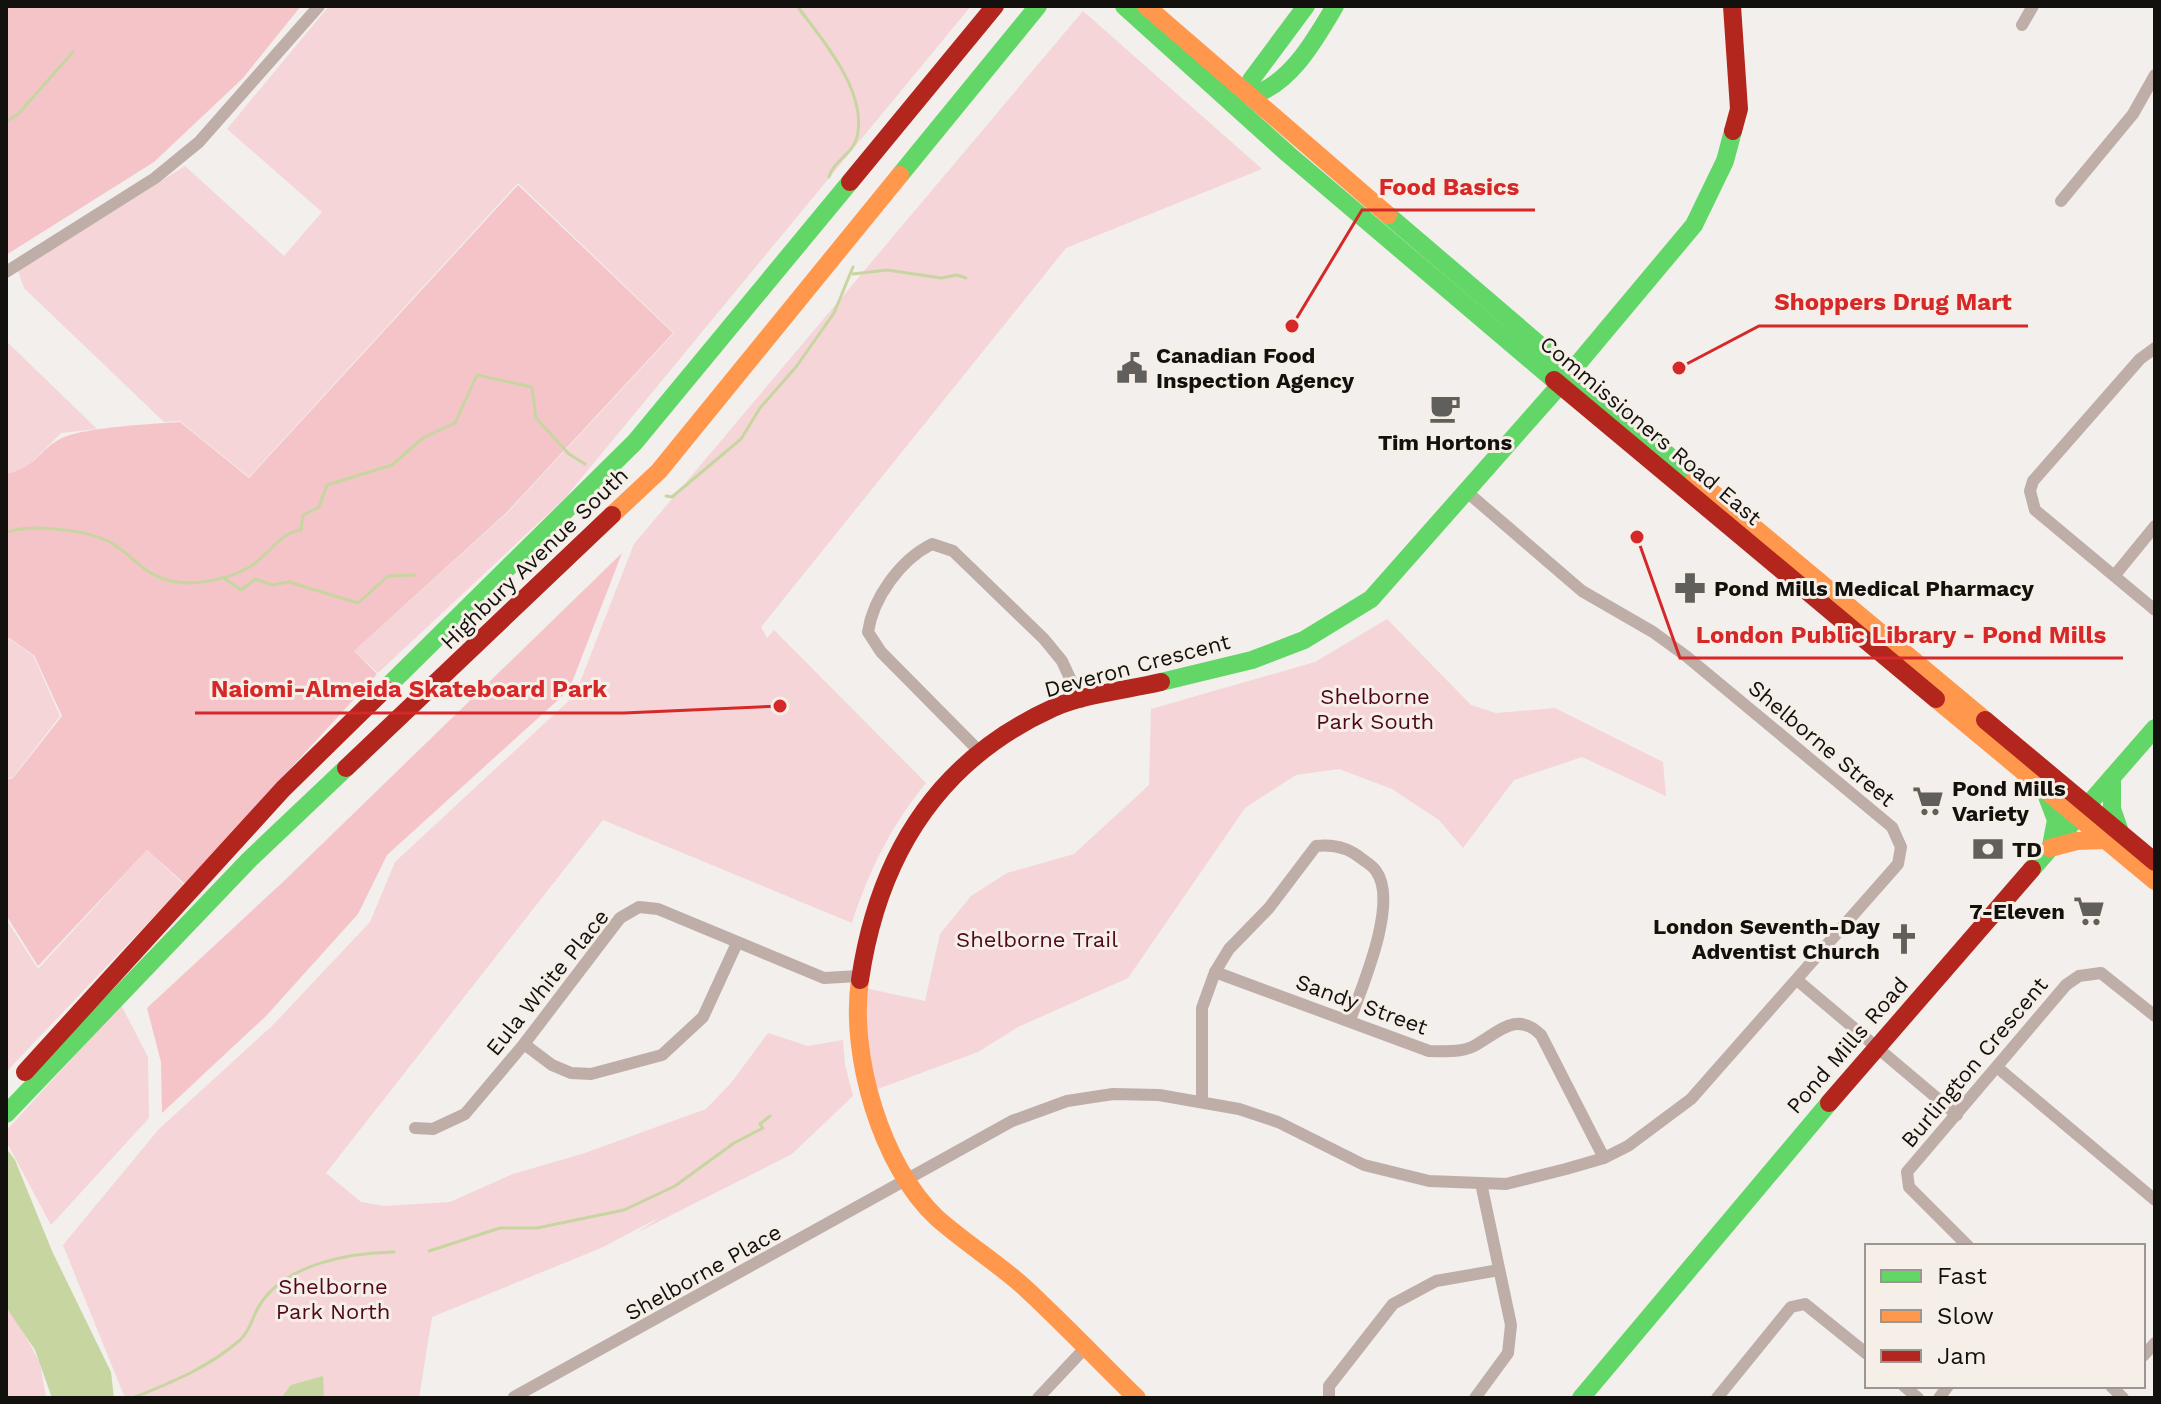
<svg xmlns="http://www.w3.org/2000/svg" width="2161" height="1404" font-family="'Work Sans',sans-serif">
<style>
.green{fill:#f5d5d7}
.forest{fill:#f4c4c9}
.water{fill:#c7d6a1}
.lines{fill:none;stroke-linecap:round;stroke-linejoin:round}
.stream{stroke:#c7d6a1;stroke-width:3}
.street{stroke:#bfaea8;stroke-width:12}
.fast{stroke:#63d668;stroke-width:18}
.slow{stroke:#ff974d;stroke-width:18}
.jam{stroke:#b3261e;stroke-width:18}
.labels{text-anchor:middle;stroke-width:6;stroke-linejoin:round;paint-order:stroke}
.poi-label{font-size:22px;font-weight:bold;fill:#13110e;stroke:#f6efe8;text-anchor:start}
.street-label{font-size:22px;fill:#13110e;stroke:#f6efe8}
.park-label{font-size:22px;fill:#50061d;stroke:#f6efe8}
.leader{fill:none;stroke:#d62828;stroke-width:3}
.callout-dot{fill:#d62828;stroke:#f6efe8;stroke-width:3}
.callout-label{font-size:24px;text-anchor:middle;font-weight:bold;fill:#d62828;stroke:#f6efe8;stroke-width:6;stroke-linejoin:round;paint-order:stroke}
</style>
<rect width="100%" height="100%" fill="#f2efec"/>
<g class="green">
<path d="M329 6H971L565 498 378 673 354 651 507 513 674 333 518 183 249 477 180 421 164 422 24 288 18 271 185 166 284 256 322 212 227 129Z"/>
<path d="M1083 11 1262 169 1066 248 761 627 767 638 774 630 926 783C892 824 868 872 852 923L603 820 326 1173 361 1202 384 1206 450 1202 513 1174 585 1153 706 1109 731 1083 768 1033 808 1046 843 1040 845 1065 853 1096 792 1154 636 1233 662 1216 601 1248 432 1317 419 1398H125L63 1245 159 1129 273 1025 370 922 395 862 575 695 634 544Z"/>
<path d="M6 341 97 429 61 433 25 469 6 474Z"/>
<path d="M1387 619 1471 705 1496 713 1555 708 1663 762 1666 796 1582 757 1514 780 1463 848 1439 820 1392 789 1339 769 1296 775 1245 808 1128 978 1018 1027 978 1052 875 1090 867 1047 865 988 925 1001 940 934 971 896 1007 873 1074 854 1149 785 1151 709 1315 662Z"/>
<path d="M6 637 33 655 60 716 13 777 6 779Z"/>
<path d="M147 850 184 885 6 1072V919L38 969Z"/>
<path d="M121 1005 148 1057 149 1118 51 1225 6 1141V1131Z"/>
<path d="M6 1301 40 1363 46 1398H6Z"/>
</g>
<g class="forest">
<path d="M6 6H301L243 78 154 162 6 255Z"/>
<path d="M518 185 673 333 506 513 354 651 377 674 185 884 147 850 38 966 6 915V780L13 778 62 716 34 655 6 636V474C38 467 39 449 62 438 86 427 152 424 180 422L249 478Z"/>
<path d="M622 553 569 690 387 855 358 914 266 1016 162 1113 161 1062 147 1008 284 881Z"/>
</g>
<g class="water">
<path d="M6 1148 15 1160 52 1251 111 1372 114 1398H52L35 1350 6 1307Z"/>
<path d="M323 1376 324 1398H281L291 1385Z"/>
</g>
<g class="lines">
<g class="stream">
<path d="M797 6C822 39 868 92 857 137 853 154 833 161 829 177"/>
<path d="M6 122 18 114 73 52"/>
<path d="M853 274 887 270 941 278 957 275 966 278"/>
<path d="M666 496 672 497 741 439 760 408 796 367 834 313 853 267"/>
<path d="M6 533C27 523 86 530 108 541 128 551 143 573 164 579 189 588 225 580 248 568 268 557 278 533 301 530L303 515 319 507 327 485 392 465 423 438 455 423 477 375 532 387 536 418 569 454 585 464"/>
<path d="M222 577 241 590 255 579 272 585 289 582 358 603 388 576 415 575"/>
<path d="M429 1251 500 1228H537L624 1210 675 1186 734 1143 763 1128 760 1124 770 1116"/>
<path d="M133 1398C172 1382 208 1368 240 1340 252 1329 252 1315 261 1303 288 1263 350 1253 394 1252"/>
</g>
<g class="street">
<path d="M2022 25 2033 6"/>
<path d="M2061 201 2133 114 2155 75"/>
<path d="M6 272 155 178 199 142 319 6"/>
<path d="M2155 348 2140 359 2033 481 2030 491 2035 510 2155 610"/>
<path d="M2115 575 2155 526"/>
<path d="M981 753 881 652 868 632C873 598 900 560 932 544L953 551 1044 639 1062 661 1081 702"/>
<path d="M1215 972 1429 1051C1444 1051 1460 1053 1474 1046 1498 1033 1516 1010 1541 1035L1604 1158"/>
<path d="M1797 980 1957 1115"/>
<path d="M524 1044 552 1065 571 1073 591 1074 662 1055 703 1017 737 943"/>
<path d="M1998 1068 2155 1200"/>
<path d="M1202 1101V1008L1215 972 1229 949 1269 908 1316 846C1333 844 1348 847 1362 859 1366 862 1373 866 1376 871 1399 902 1362 987 1350 1020"/>
<path d="M415 1128 433 1129 465 1114 524 1044 620 918 639 907 658 909 824 978 859 976"/>
<path d="M1968 1246 1909 1187 1907 1172 2066 985 2079 976 2101 973 2155 1016"/>
<path d="M2143 1356 2155 1343"/>
<path d="M1904 1386 1918 1398"/>
<path d="M2111 1386 2123 1398"/>
<path d="M514 1397 1012 1121 1067 1101 1113 1094 1159 1095 1239 1109 1278 1122 1364 1165 1429 1181 1506 1184 1566 1169 1604 1158 1628 1146 1691 1099 1898 864 1901 847 1892 827 1686 656 1653 632 1582 591 1467 492"/>
<path d="M1038 1398 1086 1347"/>
<path d="M1329 1398V1386L1393 1304 1436 1281 1499 1270"/>
<path d="M1475 1398 1508 1353 1511 1325 1481 1183"/>
<path d="M1717 1398 1791 1307 1805 1304 1867 1354"/>
<path d="M1939 1398 1948 1386"/>
</g>
<g class="fast">
<path d="M1124 6 1288 154 1554 380"/>
<path d="M1306 6 1251 80 1250 96C1290 85 1315 40 1335 6"/>
<path d="M900 175 1038 6"/>
<path d="M1388 215 1695 478"/>
<path d="M1161 682 1252 660 1304 640 1371 599 1560 385 1694 225 1725 161 1733 131"/>
<path d="M385 689 635 442 850 182"/>
<path d="M2112 777V809L2119 829"/>
<path d="M2045 791 2056 820 2051 846"/>
<path d="M2032 869 2155 728"/>
<path d="M6 1114 249 860 346 768"/>
<path d="M1581 1398 1829 1103"/>
</g>
<g class="slow">
<path d="M1146 6 1388 215"/>
<path d="M1695 478 1985 720"/>
<path d="M612 515 659 471 900 175"/>
<path d="M1936 699 2155 881"/>
<path d="M2050 848 2077 841 2105 840"/>
<path d="M860 980C849 1054 881 1166 937 1218 964 1242 996 1262 1023 1286 1062 1322 1099 1361 1137 1398"/>
</g>
<g class="jam">
<path d="M1732 6 1739 109 1733 131"/>
<path d="M850 182 995 6"/>
<path d="M1554 380 1936 699"/>
<path d="M1985 720 2155 862"/>
<path d="M346 768 612 515"/>
<path d="M860 980C878 857 936 761 1053 708 1085 694 1127 690 1161 682"/>
<path d="M25 1072 283 789 385 689"/>
<path d="M1829 1103 2032 869"/>
</g>
</g>
<defs>
<symbol id="civic-bare" viewBox="-9 -9 18 18"><path d="M-.6-6.5H3V-4.5H.6V-3L4-1V1h2V6H-6V1h2V-1L-.6-3ZM-1.2 2.5V6h2.4V2.5Z" fill="#615f5c" stroke="#f6efe8" stroke-width="2.5" paint-order="stroke"/></symbol>
<symbol id="cafe-bare" viewBox="-9 -9 18 18"><path d="M-5.5-4.5H6V0H3Q3 3.5 0 3.5H-2.5Q-5.5 3.5-5.5 0ZM3-3.2v2h1.7v-2ZM-6 4.5H4V6H-6Z" fill="#615f5c" stroke="#f6efe8" stroke-width="2.5" paint-order="stroke"/></symbol>
<symbol id="pharmacy-bare" viewBox="-9 -9 18 18"><path d="M-2-6h4v4h4v4h-4v4h-4v-4h-4v-4h4Z" fill="#615f5c" stroke="#f6efe8" stroke-width="2.5" paint-order="stroke"/></symbol>
<symbol id="supermarket-bare" viewBox="-9 -9 18 18"><path d="M-6-5.5h2.5l.6 2H6L4.5 2H-2.5L-4.4-4H-6ZM-1.5 3.2a1.3 1.3 0 1 0 .1 0ZM3 3.2a1.3 1.3 0 1 0 .1 0Z" fill="#615f5c" stroke="#f6efe8" stroke-width="2.5" paint-order="stroke"/></symbol>
<symbol id="bank-bare" viewBox="-9 -9 18 18"><path d="M-6-4H6V4H-6ZM0-2.3a2.3 2.3 0 1 0 0 4.6a2.3 2.3 0 1 0 0-4.6Z" fill="#615f5c" stroke="#f6efe8" stroke-width="2.5" paint-order="stroke"/></symbol>
<symbol id="church-bare" viewBox="-9 -9 18 18"><path d="M-1.2-6h2.4v3.5h3.3v2.4h-3.3V6h-2.4V-.1h-3.3v-2.4h3.3Z" fill="#615f5c" stroke="#f6efe8" stroke-width="2.5" paint-order="stroke"/></symbol>
</defs>
<g fill-rule="evenodd">
<use href="#civic-bare" x="1110" y="346" width="44" height="44"/>
<use href="#cafe-bare" x="1423" y="386" width="44" height="44"/>
<use href="#pharmacy-bare" x="1668" y="566" width="44" height="44"/>
<use href="#supermarket-bare" x="1906" y="779" width="44" height="44"/>
<use href="#bank-bare" x="1966" y="827" width="44" height="44"/>
<use href="#supermarket-bare" x="2067" y="889" width="44" height="44"/>
<use href="#church-bare" x="1882" y="917" width="44" height="44"/>
</g>
<g class="labels">
<g class="poi-label">
<text x="1156" y="363">Canadian Food<tspan x="1156" dy="25">Inspection Agency</tspan></text>
<text x="1445" y="450" text-anchor="middle">Tim Hortons</text>
<text x="1714" y="596">Pond Mills Medical Pharmacy</text>
<text x="1952" y="796">Pond Mills<tspan x="1952" dy="25">Variety</tspan></text>
<text x="2012" y="857">TD</text>
<text x="2065" y="919" text-anchor="end">7-Eleven</text>
<text x="1880" y="934" text-anchor="end">London Seventh-Day<tspan x="1880" dy="25">Adventist Church</tspan></text>
</g>
<g class="street-label">
<text transform="translate(1651 430) rotate(40)" y="8">Commissioners Road East</text>
<text transform="translate(534 558) rotate(-44)" y="8">Highbury Avenue South</text>
<text transform="translate(1137 665) rotate(-15)" y="8">Deveron Crescent</text>
<text transform="translate(1822 743) rotate(40)" y="8">Shelborne Street</text>
<text transform="translate(547 982) rotate(-51)" y="8">Eula White Place</text>
<text transform="translate(1362 1004) rotate(20)" y="8">Sandy Street</text>
<text transform="translate(1847 1045) rotate(-49)" y="8">Pond Mills Road</text>
<text transform="translate(1974 1062) rotate(-50)" y="8">Burlington Crescent</text>
<text transform="translate(703 1272) rotate(-29)" y="8">Shelborne Place</text>
</g>
<g class="park-label">
<text x="1375" y="704">Shelborne<tspan x="1375" dy="25">Park South</tspan></text>
<text x="1037" y="947">Shelborne Trail</text>
<text x="333" y="1294">Shelborne<tspan x="333" dy="25">Park North</tspan></text>
</g>
</g>
<path class="leader" d="M1292 326L1362 210H1535M1679 368L1759 326H2028M1637 537L1680 658H2123M780 706L624 713H195"/>
<g class="callout-dot">
<circle cx="1292" cy="326" r="8"/>
<circle cx="1679" cy="368" r="8"/>
<circle cx="1637" cy="537" r="8"/>
<circle cx="780" cy="706" r="8"/>
</g>
<g class="callout-label">
<text x="1449" y="195">Food Basics</text>
<text x="1893" y="310">Shoppers Drug Mart</text>
<text x="1901" y="643">London Public Library - Pond Mills</text>
<text x="409" y="697">Naiomi-Almeida Skateboard Park</text>
</g>
<rect width="2161" height="1404" fill="none" stroke="#13110e" stroke-width="16"/>
<rect x="1865" y="1244" width="280" height="144" fill="#f6efe8" stroke="#9b9691" stroke-width="2"/>
<rect x="1881" y="1270" width="40" height="12" fill="#63d668" stroke="#9b9691" stroke-width="2"/>
<text x="1937" y="1284" font-size="24" fill="#13110e">Fast</text>
<rect x="1881" y="1310" width="40" height="12" fill="#ff974d" stroke="#9b9691" stroke-width="2"/>
<text x="1937" y="1324" font-size="24" fill="#13110e">Slow</text>
<rect x="1881" y="1350" width="40" height="12" fill="#b3261e" stroke="#9b9691" stroke-width="2"/>
<text x="1937" y="1364" font-size="24" fill="#13110e">Jam</text>
</svg>
